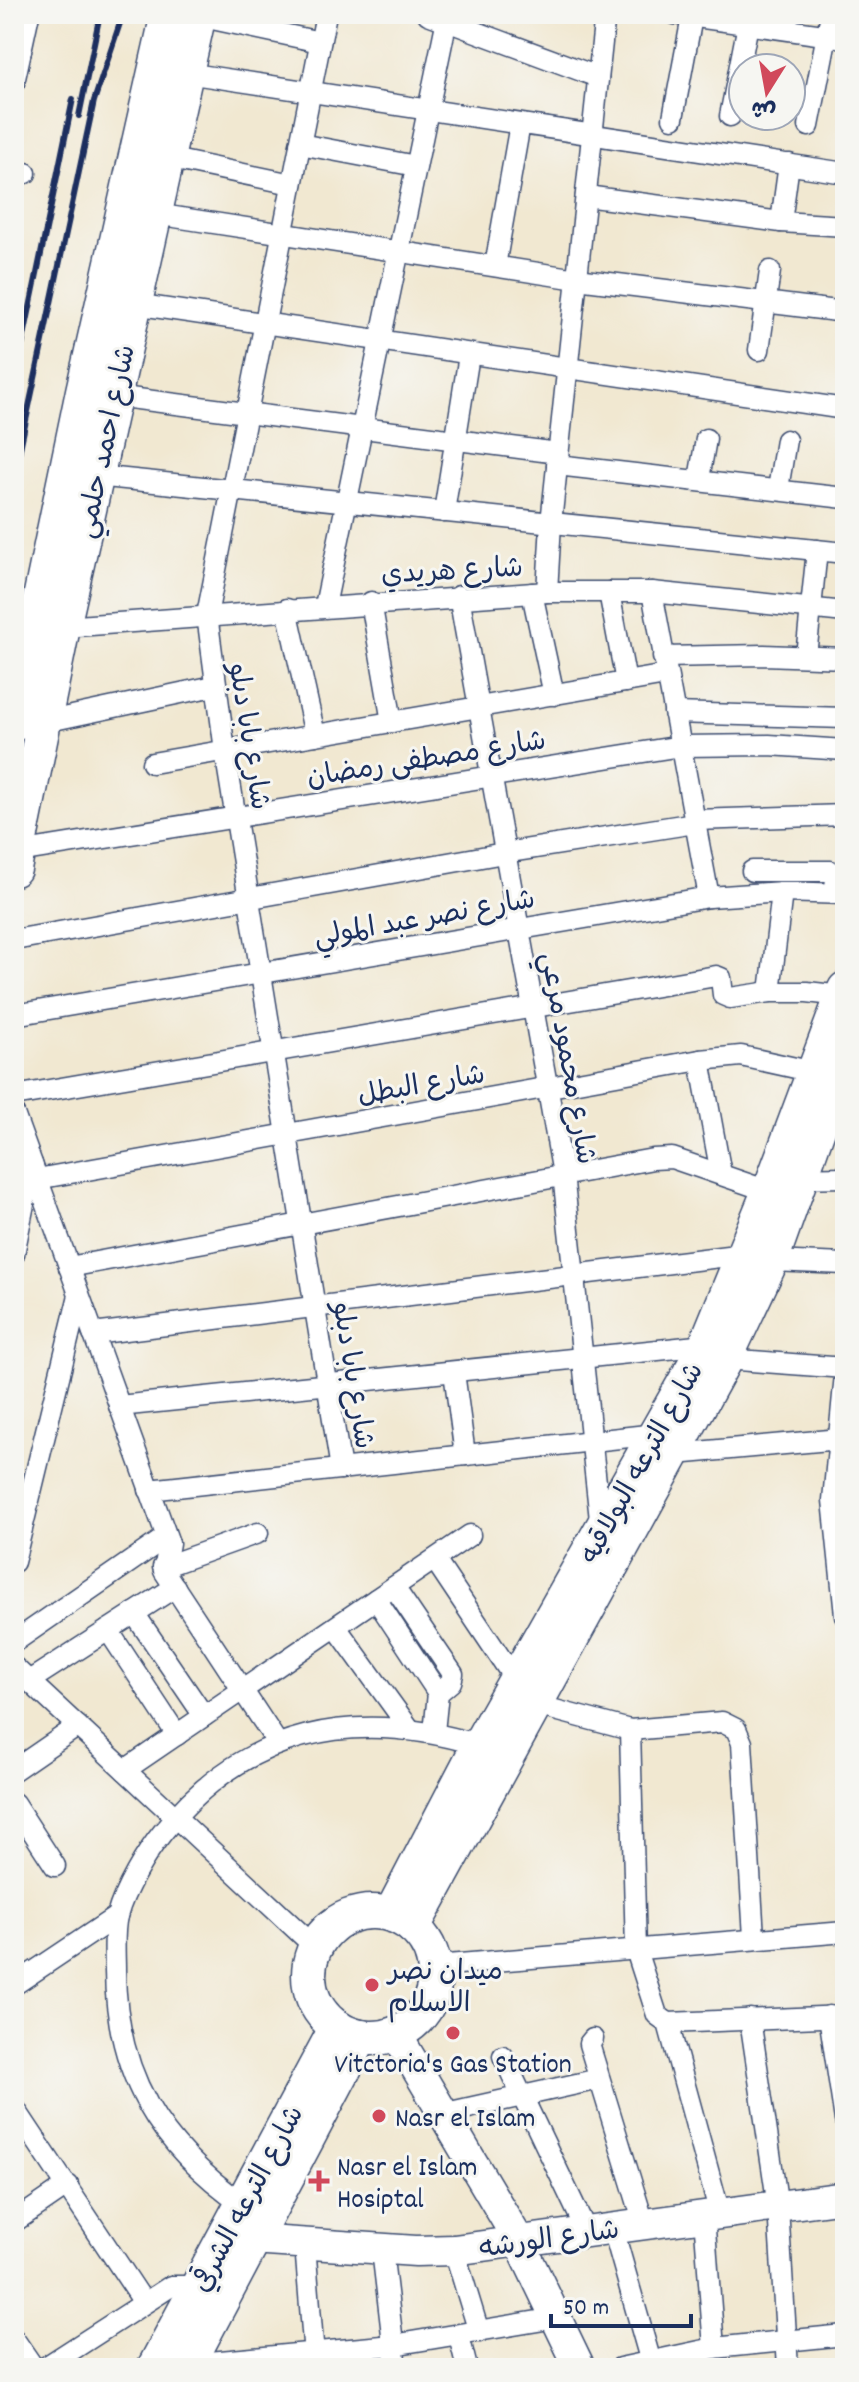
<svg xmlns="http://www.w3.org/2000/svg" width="859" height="2382" font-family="Dekko,'Playpen Sans Arabic',sans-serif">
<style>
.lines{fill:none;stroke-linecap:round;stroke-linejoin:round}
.street-casing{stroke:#3b4b6f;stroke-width:23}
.secondary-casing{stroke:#3b4b6f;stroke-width:33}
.primary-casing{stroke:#3b4b6f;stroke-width:37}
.street{stroke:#fff;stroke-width:20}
.secondary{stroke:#fff;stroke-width:30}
.primary{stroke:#fff;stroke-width:34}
.rail{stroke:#1b2f5e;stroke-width:6}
.poi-dot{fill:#d1495b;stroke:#f6f6f2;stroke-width:3}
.labels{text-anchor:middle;stroke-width:6;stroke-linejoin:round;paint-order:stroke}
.street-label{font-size:28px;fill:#1b2f5e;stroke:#f6f6f2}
.poi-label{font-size:28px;fill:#1b2f5e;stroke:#f6f6f2;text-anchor:start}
</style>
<rect width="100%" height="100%" fill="#f6f6f2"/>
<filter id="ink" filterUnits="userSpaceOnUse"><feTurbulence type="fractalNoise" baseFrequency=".0125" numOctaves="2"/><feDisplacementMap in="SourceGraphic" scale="16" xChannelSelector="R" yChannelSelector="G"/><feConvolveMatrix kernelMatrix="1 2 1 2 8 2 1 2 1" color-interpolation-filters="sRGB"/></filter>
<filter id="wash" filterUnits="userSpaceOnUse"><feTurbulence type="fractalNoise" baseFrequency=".006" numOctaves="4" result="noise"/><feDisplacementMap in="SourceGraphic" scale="32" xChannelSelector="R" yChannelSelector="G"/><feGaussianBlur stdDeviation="1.8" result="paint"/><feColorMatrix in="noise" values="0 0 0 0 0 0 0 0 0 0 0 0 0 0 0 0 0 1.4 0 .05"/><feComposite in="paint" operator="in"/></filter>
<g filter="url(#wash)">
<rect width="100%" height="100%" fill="#f1e8d1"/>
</g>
<g filter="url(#ink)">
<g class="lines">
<defs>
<g id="street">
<path d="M326 14 207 615 225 751 341 1469"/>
<path d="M428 14 598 77"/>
<path d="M675 14 845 38"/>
<path d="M198 16 320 42"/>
<path d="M186 73 845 173"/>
<path d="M14 83 29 14"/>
<path d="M730 116 750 14"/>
<path d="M673 118 692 17"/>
<path d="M809 126 831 14"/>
<path d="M300 144 416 166"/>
<path d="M167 158 292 184"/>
<path d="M14 171 26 173"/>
<path d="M586 196 781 222 845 226"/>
<path d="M155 214 577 279 845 312"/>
<path d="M781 222 789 164"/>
<path d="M495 266 520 124"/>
<path d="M134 304 845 409"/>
<path d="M759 350 770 271"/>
<path d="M114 396 558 453"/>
<path d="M557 465 845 498"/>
<path d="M96 476 845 553"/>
<path d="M699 479 706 439"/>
<path d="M778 489 786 440"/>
<path d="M444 512 469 355"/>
<path d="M547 592 551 523 605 14"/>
<path d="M609 592 626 682"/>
<path d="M652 592 709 897"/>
<path d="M532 593 554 695"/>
<path d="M459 596 563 1174 601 1529"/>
<path d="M371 602 392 722"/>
<path d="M325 606 448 14"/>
<path d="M287 609 315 735"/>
<path d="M63 627 547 592H652L845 612"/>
<path d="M806 656 817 550"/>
<path d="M663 657 764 655 845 658"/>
<path d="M674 713 845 718"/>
<path d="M44 722 214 686"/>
<path d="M152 763 666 675"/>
<path d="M695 820 845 815"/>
<path d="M18 852 681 746 769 745 845 750"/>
<path d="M752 871H831L836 875 835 893"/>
<path d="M14 940 504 853 695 823"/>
<path d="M770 992 782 892"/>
<path d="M14 1015 709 897 782 892 845 894"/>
<path d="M700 1060 721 1174"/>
<path d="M14 1096 716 976 721 978 723 995 730 998 770 992H807L842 996"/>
<path d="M14 1114 169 1543 164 1571 278 1744"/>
<path d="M794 1178 845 1177"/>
<path d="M37 1179 700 1060 741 1056 814 1072"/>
<path d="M14 1254 32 1164"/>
<path d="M771 1261 845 1264"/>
<path d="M69 1267 653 1159 672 1158 768 1191"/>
<path d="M93 1334 744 1254"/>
<path d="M725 1359 845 1368"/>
<path d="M454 1372 465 1455"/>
<path d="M845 1374 833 1500 845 1615"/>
<path d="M119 1406 706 1345"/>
<path d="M675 1454 840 1439"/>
<path d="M149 1490 656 1434"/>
<path d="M435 1560 516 1681"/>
<path d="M14 1562 79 1295"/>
<path d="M163 1567 258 1533"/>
<path d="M394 1587 453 1674 451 1682 438 1693 434 1732"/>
<path d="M376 1599 438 1693"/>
<path d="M134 1613 204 1716"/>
<path d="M336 1627 409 1728"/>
<path d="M108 1630 177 1735"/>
<path d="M14 1642 166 1537"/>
<path d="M14 1667 315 1947"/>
<path d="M29 1681 175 1587"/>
<path d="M536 1705 630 1730 722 1722 736 1729 742 1743 754 1937"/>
<path d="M630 1730 636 1950 657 2015 668 2023 845 2016"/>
<path d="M14 1770 78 1726"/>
<path d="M125 1770 470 1535"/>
<path d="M14 1803 55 1866"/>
<path d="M435 1966 845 1932"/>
<path d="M14 1985 117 1916"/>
<path d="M829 2016 845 2120"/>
<path d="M750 2019 778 2207 788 2368"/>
<path d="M668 2023 720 2214"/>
<path d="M593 2039 589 2044 644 2224"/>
<path d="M503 2056 587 2232"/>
<path d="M14 2107 143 2301"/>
<path d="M446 2113 599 2079"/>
<path d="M243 2204C159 2146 116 2074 115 1971 115 1954 113 1932 117 1916 124 1890 146 1853 163 1832 245 1728 356 1708 479 1745"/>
<path d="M704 2216 714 2348"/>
<path d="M14 2222 68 2185"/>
<path d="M613 2229 650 2359"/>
<path d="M305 2245 315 2368"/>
<path d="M382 2250 396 2368"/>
<path d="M454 2250 479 2332"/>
<path d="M459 2336 467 2368"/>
<path d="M14 2339 34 2368"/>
<path d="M188 2364 393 2345 556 2318"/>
<path d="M44 2368 171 2286H186L195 2292"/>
<path d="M620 2368 714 2348 845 2335"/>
</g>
<g id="secondary">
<path d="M396 2034 519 2241 580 2368"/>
<path d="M252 2240 416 2251 454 2250 845 2197"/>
</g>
<g id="primary">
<path d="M14 724 83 391 168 14"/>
<path d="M14 869 63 627 199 14"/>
<circle cx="372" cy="1975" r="63"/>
<path d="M391 1914 479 1745 706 1345 774 1179 845 989"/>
<path d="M413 1927 725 1359 771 1261 838 1073"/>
<path d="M154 2368 337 2027"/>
<path d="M186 2368 361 2037"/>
</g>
</defs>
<use href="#street" class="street-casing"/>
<use href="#secondary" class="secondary-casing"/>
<use href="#primary" class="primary-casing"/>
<use href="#street" class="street"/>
<use href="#secondary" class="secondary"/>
<use href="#primary" class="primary"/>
<g class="rail">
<path d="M79 116 100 14"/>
<path d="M14 385 73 99"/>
<path d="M14 477 94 101 123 14"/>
</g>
</g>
</g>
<g class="poi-dot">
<circle cx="372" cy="1985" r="8"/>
<circle cx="453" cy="2033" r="8"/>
<circle cx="379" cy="2116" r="8"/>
<path d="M315 2169h8v8h8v8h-8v8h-8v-8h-8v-8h8z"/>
</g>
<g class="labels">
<g class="street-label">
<text transform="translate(104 441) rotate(-78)" y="10">شارع احمد حلمي</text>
<text transform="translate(452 569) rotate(-3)" y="10">شارع هريدي</text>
<text transform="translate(251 736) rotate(81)" y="10">شارع بابا دبلو</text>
<text transform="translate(426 757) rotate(-9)" y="10">شارع مصطفى رمضان</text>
<text transform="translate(424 916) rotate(-10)" y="10">شارع نصر عبد المولي</text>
<text transform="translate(570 1058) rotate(80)" y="10">شارع محمود مرعي</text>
<text transform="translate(421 1083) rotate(-10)" y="10">شارع البطل</text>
<text transform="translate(355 1375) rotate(81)" y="10">شارع بابا دبلو</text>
<text transform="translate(640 1462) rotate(-61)" y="10">شارع الترعه البولاقيه</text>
<text transform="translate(246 2198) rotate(-62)" y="10">شارع الترعه الشرقي</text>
<text transform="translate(549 2237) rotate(-8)" y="10">شارع الورشه</text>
</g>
<g class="poi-label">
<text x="388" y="1979">ميدان نصر<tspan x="388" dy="32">الاسلام</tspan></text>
<text x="453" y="2072" text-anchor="middle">Vitctoria's Gas Station</text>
<text x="395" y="2126">Nasr el Islam</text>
<text x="337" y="2175">Nasr el Islam<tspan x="337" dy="32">Hosiptal</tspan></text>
</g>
</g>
<rect width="859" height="2382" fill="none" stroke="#f6f6f2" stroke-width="48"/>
<g transform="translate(767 92) rotate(191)"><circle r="38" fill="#f6f6f2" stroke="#9ea6b7" stroke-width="2"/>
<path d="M0-6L14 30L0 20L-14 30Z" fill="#d1495b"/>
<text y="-12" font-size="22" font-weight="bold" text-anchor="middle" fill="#1b2f5e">ش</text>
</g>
<path d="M551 2314v12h140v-12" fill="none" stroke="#1b2f5e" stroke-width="4"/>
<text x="563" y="2314" font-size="24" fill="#1b2f5e" stroke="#f6f6f2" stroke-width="6" paint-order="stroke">50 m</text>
</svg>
